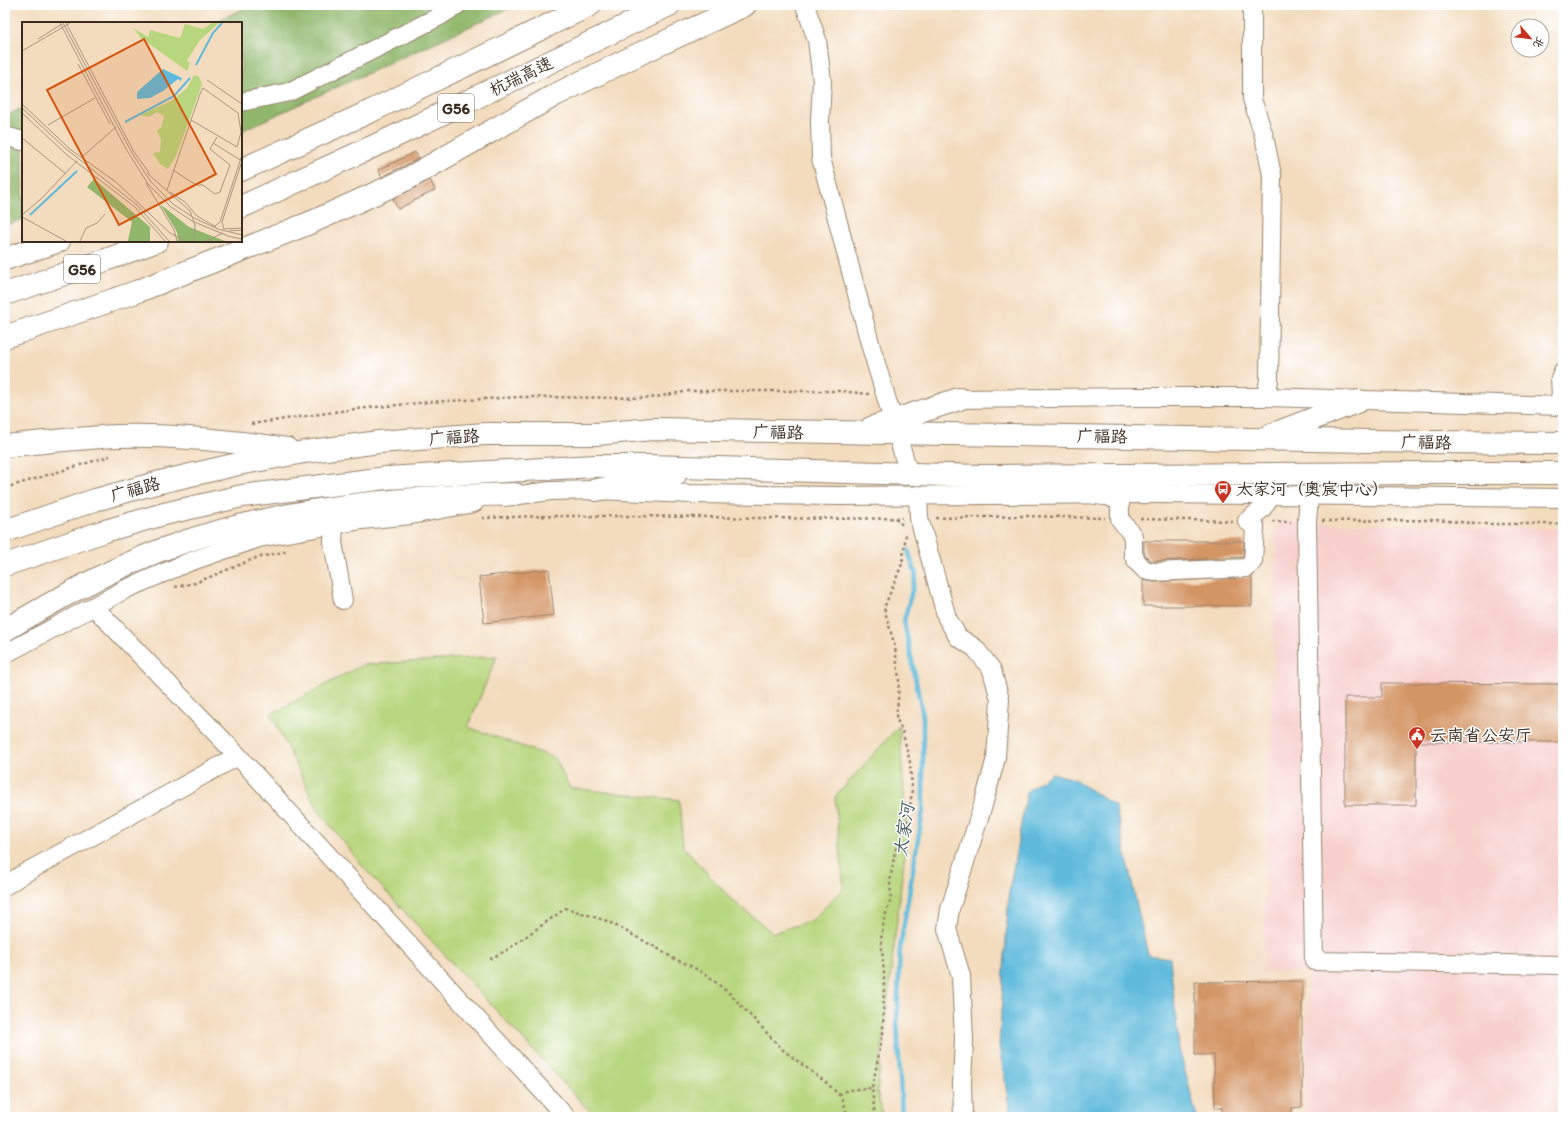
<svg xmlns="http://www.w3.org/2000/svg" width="1568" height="1122" font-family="Itim,'LXGW WenKai TC',sans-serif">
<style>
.built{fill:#f7d0cd}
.green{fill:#b7d67d;stroke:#79804e}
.forest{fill:#91b76c;stroke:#667045}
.water{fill:#5ebadc;stroke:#4c727d}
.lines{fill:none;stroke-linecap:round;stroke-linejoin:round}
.stream{stroke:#5ebadc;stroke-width:4.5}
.building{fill:#d49565}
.minor-casing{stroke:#97836e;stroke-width:20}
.major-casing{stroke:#97836e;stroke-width:24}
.highway-casing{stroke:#97836e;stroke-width:24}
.path{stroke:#97836e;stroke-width:2.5;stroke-dasharray:3 3;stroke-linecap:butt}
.minor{stroke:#fff;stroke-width:18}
.major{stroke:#fff;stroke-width:22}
.highway{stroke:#fff;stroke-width:22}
.labels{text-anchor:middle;stroke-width:3;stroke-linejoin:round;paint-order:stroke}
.shield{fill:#fff;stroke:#766a62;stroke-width:1}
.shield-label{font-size:16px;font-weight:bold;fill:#3b2a1e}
.street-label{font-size:17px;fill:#3b2a1e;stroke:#fff}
.poi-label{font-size:17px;fill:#3b2a1e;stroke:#fff;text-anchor:start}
.water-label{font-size:18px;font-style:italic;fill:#475c60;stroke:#fff}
.inset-river{fill:none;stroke:#5ebadc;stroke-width:2}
.inset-road{fill:none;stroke:#a9957e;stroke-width:1}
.view{fill:#d7540e;fill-opacity:0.15;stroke:#d7540e;stroke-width:2}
.inset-edge{fill:none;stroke:#3b2a1e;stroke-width:2}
</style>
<rect width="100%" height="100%" fill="#fff"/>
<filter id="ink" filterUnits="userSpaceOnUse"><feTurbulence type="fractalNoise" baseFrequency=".025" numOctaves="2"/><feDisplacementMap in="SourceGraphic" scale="8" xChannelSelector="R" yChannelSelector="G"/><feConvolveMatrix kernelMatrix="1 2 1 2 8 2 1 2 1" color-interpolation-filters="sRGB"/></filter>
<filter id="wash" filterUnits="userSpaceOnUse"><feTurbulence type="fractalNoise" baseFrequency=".012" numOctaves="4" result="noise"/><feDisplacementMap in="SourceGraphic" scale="16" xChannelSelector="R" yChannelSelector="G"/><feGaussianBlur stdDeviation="0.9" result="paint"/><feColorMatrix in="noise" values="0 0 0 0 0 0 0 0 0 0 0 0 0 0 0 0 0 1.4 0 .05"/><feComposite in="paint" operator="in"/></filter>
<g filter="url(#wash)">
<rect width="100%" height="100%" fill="#f3dcbe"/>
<path class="built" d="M1277 522 1563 529V1108L1545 1117H1305L1308 973 1263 971Z"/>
<path class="green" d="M497 656 468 727 555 758 570 788 679 800 683 847 731 899 773 933 812 920 844 888 835 797 899 726 907 834 877 1091 883 1117H595L364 868 318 810 271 714 362 665Z"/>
<g class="forest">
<path d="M252 5H517L241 131V23H212Z"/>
<path d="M23 108V219L5 226V116Z"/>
</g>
<path class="water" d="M1052 773 1074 779 1115 806 1148 955 1170 958 1179 1049 1197 1117H1011L999 1046 1009 892 1027 791Z"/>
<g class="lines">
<path class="stream" d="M902 1117 897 1020 900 948 923 810V717L904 621 916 575 908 550"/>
</g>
<g id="blocks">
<g class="building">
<path d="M415 152 419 158 382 177 378 170Z"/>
<path d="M430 180 435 190 398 209 393 199Z"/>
<path d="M1144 541H1244L1243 557 1155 561 1150 560 1146 556 1144 552Z"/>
<path d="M549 569 554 615 484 623 479 577Z"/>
<path d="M1252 577V606H1143V580L1154 582Z"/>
<path d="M1382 683 1563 684V742H1416V805H1345V697H1382Z"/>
<path d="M1302 981V1107L1292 1108 1291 1117H1222V1108H1215L1214 1055H1195V982Z"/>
</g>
</g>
</g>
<g filter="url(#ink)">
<use href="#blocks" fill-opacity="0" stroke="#97836e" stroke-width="1"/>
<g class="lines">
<defs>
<g id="minor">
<path d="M805 5 817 40 822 81 820 120 821 158 871 347 909 474"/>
<path d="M1252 5V99L1264 136 1272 175 1269 380 1266 397"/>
<path d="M241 102 289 92 440 16 457 5"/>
<path d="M5 136 23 141"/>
<path d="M959 399 1135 397H1266L1563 406"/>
<path d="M1556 406 1561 395 1560 378 1563 371"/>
<path d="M1104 494 1120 502V519L1133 536V554L1137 562 1145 570 1154 572 1247 568 1253 561 1255 527 1247 521 1262 509 1271 495"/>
<path d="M918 495 919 518 947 618 958 637 975 648 992 670 1000 700 996 758 984 802 950 909 947 929 961 976 964 1039 962 1084 963 1117"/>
<path d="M1309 496 1307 522 1314 961 1563 965"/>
<path d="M503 497 551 491 596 490 691 494 839 496 1154 494 1563 498"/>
<path d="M334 525 333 542 343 600"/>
<path d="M94 607 238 756 566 1117"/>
<path d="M5 654 126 589 189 562 259 538 362 520 411 515 474 503"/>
<path d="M5 886 23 874 238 756"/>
</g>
<g id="major">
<path d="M5 337 136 292 312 222 407 179"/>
<path d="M871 428 959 399"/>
<path d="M1271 435 1359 401"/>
<path d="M5 446C42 442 80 438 117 436 173 434 232 441 287 449"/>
<path d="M1051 486 1104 494"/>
<path d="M596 490 675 475"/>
<path d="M5 531 95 500 156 483 238 464 304 452 379 442 485 434H596L653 429 1430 442 1563 443"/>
<path d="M5 565 105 531 164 514 242 496 386 478 595 466H649L980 476 1426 473H1563"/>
<path d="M5 630C56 600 106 571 161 550 274 508 396 497 515 494"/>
</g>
<g id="highway">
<path d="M241 170 371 111 590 5"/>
<path d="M407 179 555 95 641 53 745 5"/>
<path d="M241 207 385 141 669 5"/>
<path d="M5 259 59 241"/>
<path d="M5 294 103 261 157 241"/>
</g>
</defs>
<use href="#minor" class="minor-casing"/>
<use href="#major" class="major-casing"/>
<use href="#highway" class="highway-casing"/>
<g class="path">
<path d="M251 424 355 409 430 402 519 397 650 398 689 391H840L869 394"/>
<path d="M5 488 110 456"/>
<path d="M482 518C622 512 763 521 903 518"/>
<path d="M896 518 903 526"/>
<path d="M936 518 1024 516 1105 518"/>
<path d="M1140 519 1233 521"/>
<path d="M1272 521 1291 522"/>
<path d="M1322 521 1436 520 1486 524H1563"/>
<path d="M175 587 195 583 256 558 288 551"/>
<path d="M490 959 507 950 566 908 607 921 657 948 674 959 689 965 707 975 730 994 783 1050 828 1084 842 1098 848 1117"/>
<path d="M839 1095 847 1090 872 1088"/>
<path d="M875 1117 872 1088 883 1034 884 973 881 939 884 920 891 898 890 882 895 851 908 822 912 790 910 762 902 730 896 718 898 700 899 679 895 647 884 608 902 564 906 534"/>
</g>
<use href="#minor" class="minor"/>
<use href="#major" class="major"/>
<use href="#highway" class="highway"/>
</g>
</g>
<defs>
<symbol id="bus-pin" viewBox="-11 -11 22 30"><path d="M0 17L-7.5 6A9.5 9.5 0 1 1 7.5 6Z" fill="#c8321e" stroke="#fff"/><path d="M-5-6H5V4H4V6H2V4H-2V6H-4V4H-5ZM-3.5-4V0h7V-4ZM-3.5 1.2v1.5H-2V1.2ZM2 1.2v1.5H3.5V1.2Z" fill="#fff"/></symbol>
<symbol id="civic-pin" viewBox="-11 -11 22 30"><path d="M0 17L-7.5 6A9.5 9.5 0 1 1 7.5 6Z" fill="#c8321e" stroke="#fff"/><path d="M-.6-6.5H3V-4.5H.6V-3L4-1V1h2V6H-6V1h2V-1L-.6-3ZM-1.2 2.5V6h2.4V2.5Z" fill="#fff"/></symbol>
</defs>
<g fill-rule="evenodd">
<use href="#bus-pin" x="1213" y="479" width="20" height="27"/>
<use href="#civic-pin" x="1407" y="725" width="20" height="27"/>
</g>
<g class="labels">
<g class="shield">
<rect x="438" y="94" width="36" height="28" rx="3"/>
<rect x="64" y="255" width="36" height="28" rx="3"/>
</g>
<g class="shield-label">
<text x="456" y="114">G56</text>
<text x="82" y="275">G56</text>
</g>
<g class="street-label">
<text transform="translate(521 76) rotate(-26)" y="6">杭瑞高速</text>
<text transform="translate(778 432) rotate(1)" y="6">广福路</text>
<text transform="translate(1102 436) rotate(1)" y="6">广福路</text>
<text transform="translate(454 437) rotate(-4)" y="6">广福路</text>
<text transform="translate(1426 442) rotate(1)" y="6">广福路</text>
<text transform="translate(135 489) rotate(-15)" y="6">广福路</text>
</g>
<g class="poi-label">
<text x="1236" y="495">太家河（奥宸中心）</text>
<text x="1430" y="741">云南省公安厅</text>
</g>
<g class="water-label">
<text transform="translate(904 830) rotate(-82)" y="6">太家河</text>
</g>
</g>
<g transform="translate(22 22)">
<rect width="220" height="220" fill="#f3dcbe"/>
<path d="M190 1H197L178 18 165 38 168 41 165 49 119 16 111 6 126 15 128 8 158 16 163 2 181 7ZM172 53 177 55 180 62 155 132 146 147 138 142 131 131 138 130 139 118 135 108 139 106 142 94 135 90 127 95 118 93 151 78 165 66Z" fill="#b7d67d"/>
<path d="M72 157 128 205V219H106L110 200 65 165ZM138 182 167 205 203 219H156L155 210Z" fill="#91b76c"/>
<path d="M141 47 160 56 159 59 156 57 141 69 128 76 115 77V70Z" fill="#5ebadc"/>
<path class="inset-river" d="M174 43 191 11 200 1M103 100 152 74 168 56M8 193 55 149"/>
<path class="inset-road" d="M38 1 104 127 126 162 149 185 170 199 206 214 220 217M41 1 110 131 129 160 151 182 172 196 196 207 220 213M44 1 112 130 128 152M16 17 40 2M0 29 48 1M56 42 88 102M185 58 220 82M0 82 49 128 94 160M0 86 43 126 115 183 147 219M0 91 45 133 113 185 143 219M26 103 73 76M0 116 44 152M191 121 220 139M59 136 94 105M151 148 174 163H181L193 172 198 170 208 143 188 127 195 115M125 151 168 189 173 203 172 219M94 160 148 211 163 219M124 161 152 208 155 219M145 168 155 139 178 72 181 66 216 91 219 110 215 125 169 98M148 170 163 180 175 194 194 205M0 193 20 176 55 139M0 195 44 219M193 204 198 200 220 133M201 207 220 206M202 207 200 200 220 139M207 209 220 208M58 219 64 206 75 201 83 192M184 219 201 211"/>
<path class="view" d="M122 17 194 152 97 203 25 68Z"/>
<rect width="220" height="220" class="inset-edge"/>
</g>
<rect width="1568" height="1122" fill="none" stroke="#fff" stroke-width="20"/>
<g transform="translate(1530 38) rotate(118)"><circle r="19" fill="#ffffff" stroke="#b1aaa5"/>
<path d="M0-3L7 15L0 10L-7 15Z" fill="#c8321e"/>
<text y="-6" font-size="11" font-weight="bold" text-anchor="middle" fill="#3b2a1e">北</text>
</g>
</svg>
